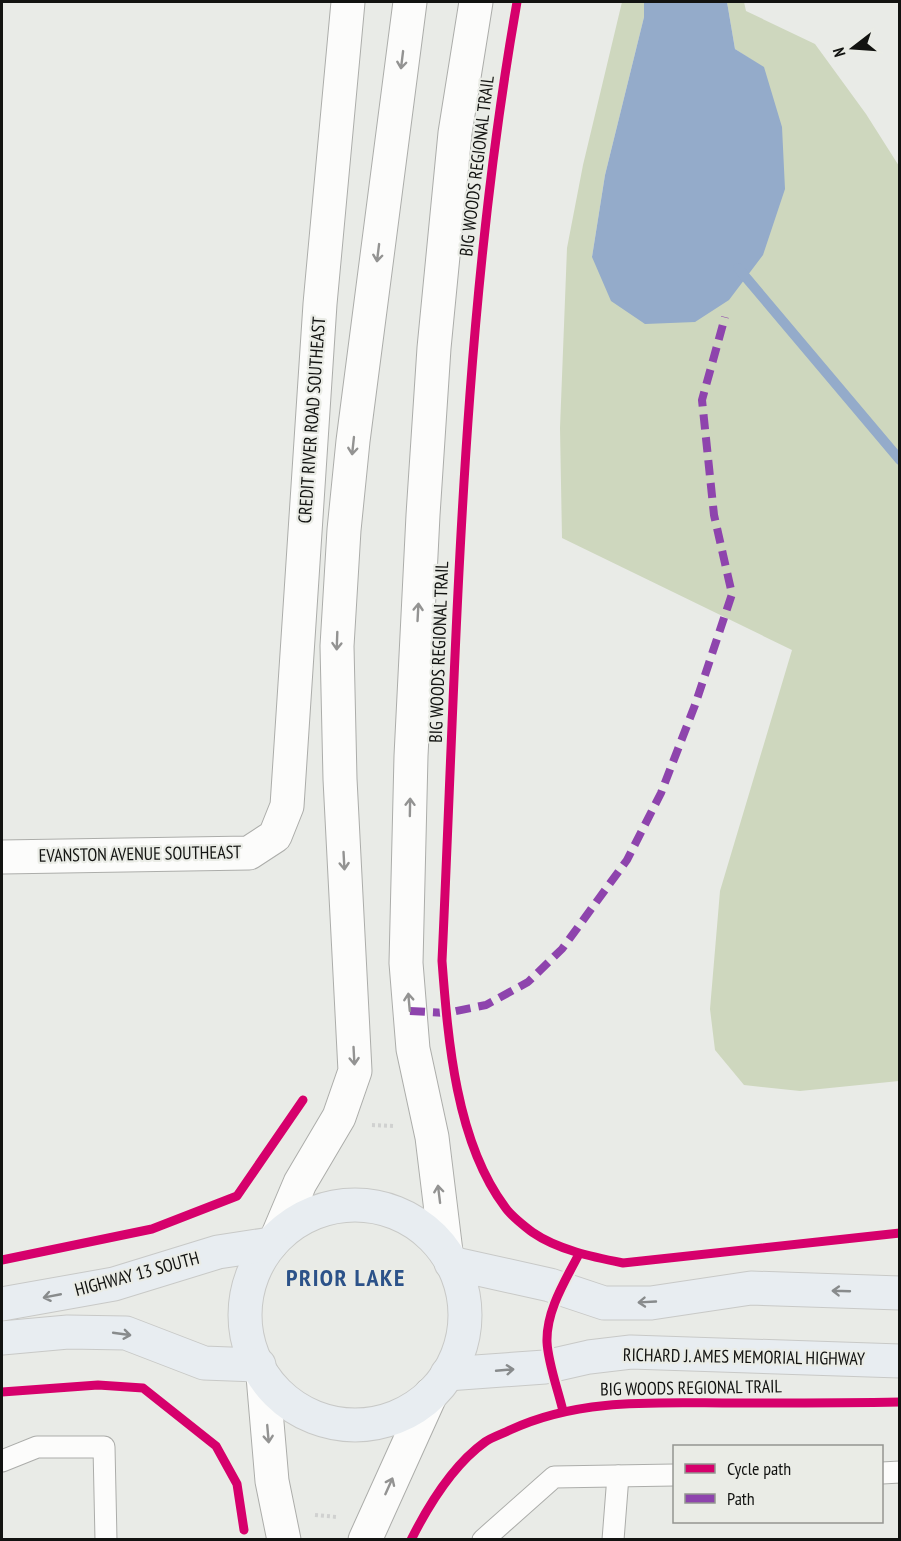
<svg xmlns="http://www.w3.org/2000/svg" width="901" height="1541" font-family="'PT Sans Narrow',sans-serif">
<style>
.green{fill:#ced7be}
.water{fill:#94abca}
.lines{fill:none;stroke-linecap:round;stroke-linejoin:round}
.stream{stroke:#94abca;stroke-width:10}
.service-casing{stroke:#acadaa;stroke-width:23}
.minor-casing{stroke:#acadaa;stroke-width:35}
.secondary-casing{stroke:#acadaa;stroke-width:35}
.primary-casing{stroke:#c8c9c7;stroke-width:35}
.path{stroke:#d0d1d0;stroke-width:4;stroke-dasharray:3 3;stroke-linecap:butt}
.service{stroke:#fcfcfb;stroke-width:21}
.minor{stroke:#fcfcfb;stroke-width:33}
.secondary{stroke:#fcfcfb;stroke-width:33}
.primary{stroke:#e8edf1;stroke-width:33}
.quiet{stroke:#8e44ad;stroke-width:8;stroke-dasharray:15 8;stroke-linecap:butt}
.cycleway-casing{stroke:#eaece6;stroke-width:13}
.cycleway{stroke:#d6006c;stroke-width:9}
.oneway{stroke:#939392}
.oneway2{stroke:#888b8c}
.labels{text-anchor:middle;stroke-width:4.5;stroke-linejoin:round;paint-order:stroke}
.street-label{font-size:18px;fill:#121311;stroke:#eaece6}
.district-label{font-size:24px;font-weight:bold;letter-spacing:1.5px;fill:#2c5289;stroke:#eaece6}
</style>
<rect width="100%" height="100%" fill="#e9ebe7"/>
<path class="green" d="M622 2H644V17L605 175 592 257 764 68 735 49 727 2H744L746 11 815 44 866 114 899 166V1081L800 1091 744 1085 715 1050 710 1009 720 891 792 650 562 538 560 428 567 248 583 165Z"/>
<path class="water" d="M644 2H727L735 49 764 67 782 127 785 189 763 255 729 300 695 322 645 324 611 301 592 257 605 175 644 17Z"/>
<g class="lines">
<path class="stream" d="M738 268 900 460"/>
<defs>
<g id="service">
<path d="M2 1461 37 1447H104L106 1540"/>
<path d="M882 1473 900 1472"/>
<path d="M483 1540 554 1477 674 1475"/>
<path d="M613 1540 618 1476"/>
</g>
<path id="minor" d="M2 857 249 853 275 836 287 806 320 304 348 2"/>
<g id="secondary">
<path d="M278 1235 300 1183 339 1117 355 1071 340 779 337 646 344 530 353 441 410 2"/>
<path d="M446 1252 432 1137 413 1049 406 963 411 756 423 515 434 348 455 133 476 2"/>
<path d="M263 1376 272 1481 284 1540"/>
<path d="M365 1540 431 1394"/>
</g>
<g id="primary">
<circle cx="355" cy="1315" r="110"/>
<path d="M451 1263 550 1285 604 1303H651L751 1288 900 1293"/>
<path d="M2 1304 114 1284 218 1252 271 1244"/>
<path d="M2 1338 68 1332 126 1333 204 1363 259 1365"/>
<path d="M447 1374 545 1367 589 1357 631 1352 900 1361"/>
</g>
</defs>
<use href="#service" class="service-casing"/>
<use href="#minor" class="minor-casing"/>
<use href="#secondary" class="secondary-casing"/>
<use href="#primary" class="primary-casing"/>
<g class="path">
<path d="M372 1125 395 1126"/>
<path d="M315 1515 337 1517"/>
</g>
<use href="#service" class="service"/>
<use href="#minor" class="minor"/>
<use href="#secondary" class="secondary"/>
<use href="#primary" class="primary"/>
<path class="quiet" d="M410 1011 446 1013 486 1005 528 982 562 949 627 860 661 793 695 705 732 594 714 515 702 400 725 317"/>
<defs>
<g id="cycleway">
<path d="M517 2C461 318 457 641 442 961 448 1040 456 1142 505 1207 511 1216 523 1225 532 1232 558 1250 593 1257 623 1263L900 1233"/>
<path d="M2 1260 152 1229 237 1196 303 1100"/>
<path d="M2 1392 98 1385 143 1388 216 1446 237 1484 244 1530"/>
<path d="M563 1411C558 1390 548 1363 547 1342 546 1311 565 1281 579 1254"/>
<path d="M411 1540C429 1504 453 1465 485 1442 492 1437 502 1434 510 1430 580 1397 660 1403 735 1403 790 1403 845 1403 900 1402"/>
</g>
</defs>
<use href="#cycleway" class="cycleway-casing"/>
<use href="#cycleway" class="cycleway"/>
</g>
<defs><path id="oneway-shaft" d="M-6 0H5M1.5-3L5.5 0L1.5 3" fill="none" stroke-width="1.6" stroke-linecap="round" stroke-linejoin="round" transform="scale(1.5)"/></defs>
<g class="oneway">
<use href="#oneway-shaft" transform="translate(402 60) rotate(97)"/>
<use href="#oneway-shaft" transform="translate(378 253) rotate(97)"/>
<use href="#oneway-shaft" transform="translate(353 446) rotate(96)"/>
<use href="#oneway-shaft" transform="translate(418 612) rotate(-87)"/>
<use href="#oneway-shaft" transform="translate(337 641) rotate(92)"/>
<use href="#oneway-shaft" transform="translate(410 807) rotate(-89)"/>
<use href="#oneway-shaft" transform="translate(344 861) rotate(87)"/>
<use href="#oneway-shaft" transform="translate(409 1002) rotate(-95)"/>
<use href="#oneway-shaft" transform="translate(354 1056) rotate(87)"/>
<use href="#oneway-shaft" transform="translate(439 1194) rotate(-97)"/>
<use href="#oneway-shaft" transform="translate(268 1434) rotate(85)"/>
<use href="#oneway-shaft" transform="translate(389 1486) rotate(-66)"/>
</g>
<g class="oneway2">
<use href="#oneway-shaft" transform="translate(841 1291) rotate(-178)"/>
<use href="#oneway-shaft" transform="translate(52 1296) rotate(169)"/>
<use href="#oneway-shaft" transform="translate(647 1302) rotate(177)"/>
<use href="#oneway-shaft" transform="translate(122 1334) rotate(8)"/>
<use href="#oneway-shaft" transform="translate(505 1370) rotate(-5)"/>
</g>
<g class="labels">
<g class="street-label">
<text transform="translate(477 166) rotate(-83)" y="6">BIG WOODS REGIONAL TRAIL</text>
<text transform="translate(312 420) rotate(-86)" y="6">CREDIT RIVER ROAD SOUTHEAST</text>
<text transform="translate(439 652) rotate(-88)" y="6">BIG WOODS REGIONAL TRAIL</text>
<text transform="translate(140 854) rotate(-1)" y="6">EVANSTON AVENUE SOUTHEAST</text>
<text transform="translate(137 1274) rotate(-15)" y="6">HIGHWAY 13 SOUTH</text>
<text transform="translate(744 1357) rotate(1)" y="6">RICHARD J. AMES MEMORIAL HIGHWAY</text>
<text transform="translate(691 1388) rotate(-1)" y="6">BIG WOODS REGIONAL TRAIL</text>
</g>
<g class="district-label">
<text x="346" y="1286">PRIOR LAKE</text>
</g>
</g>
<rect width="901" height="1541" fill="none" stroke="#121311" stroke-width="6"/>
<rect x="673" y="1445" width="210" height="78" fill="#eaece6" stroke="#949591" stroke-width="1.5"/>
<rect x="685" y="1464" width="30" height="9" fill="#d6006c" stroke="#949591" stroke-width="1.5"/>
<text x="727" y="1475" font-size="18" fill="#121311">Cycle path</text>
<rect x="685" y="1494" width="30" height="9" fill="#8e44ad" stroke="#949591" stroke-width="1.5"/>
<text x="727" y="1505" font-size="18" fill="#121311">Path</text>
<g transform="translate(853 48) rotate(253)" stroke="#eaece6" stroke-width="4.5" paint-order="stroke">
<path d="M0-4.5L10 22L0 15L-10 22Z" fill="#121311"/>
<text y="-9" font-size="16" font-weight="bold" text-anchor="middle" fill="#121311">N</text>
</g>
</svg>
